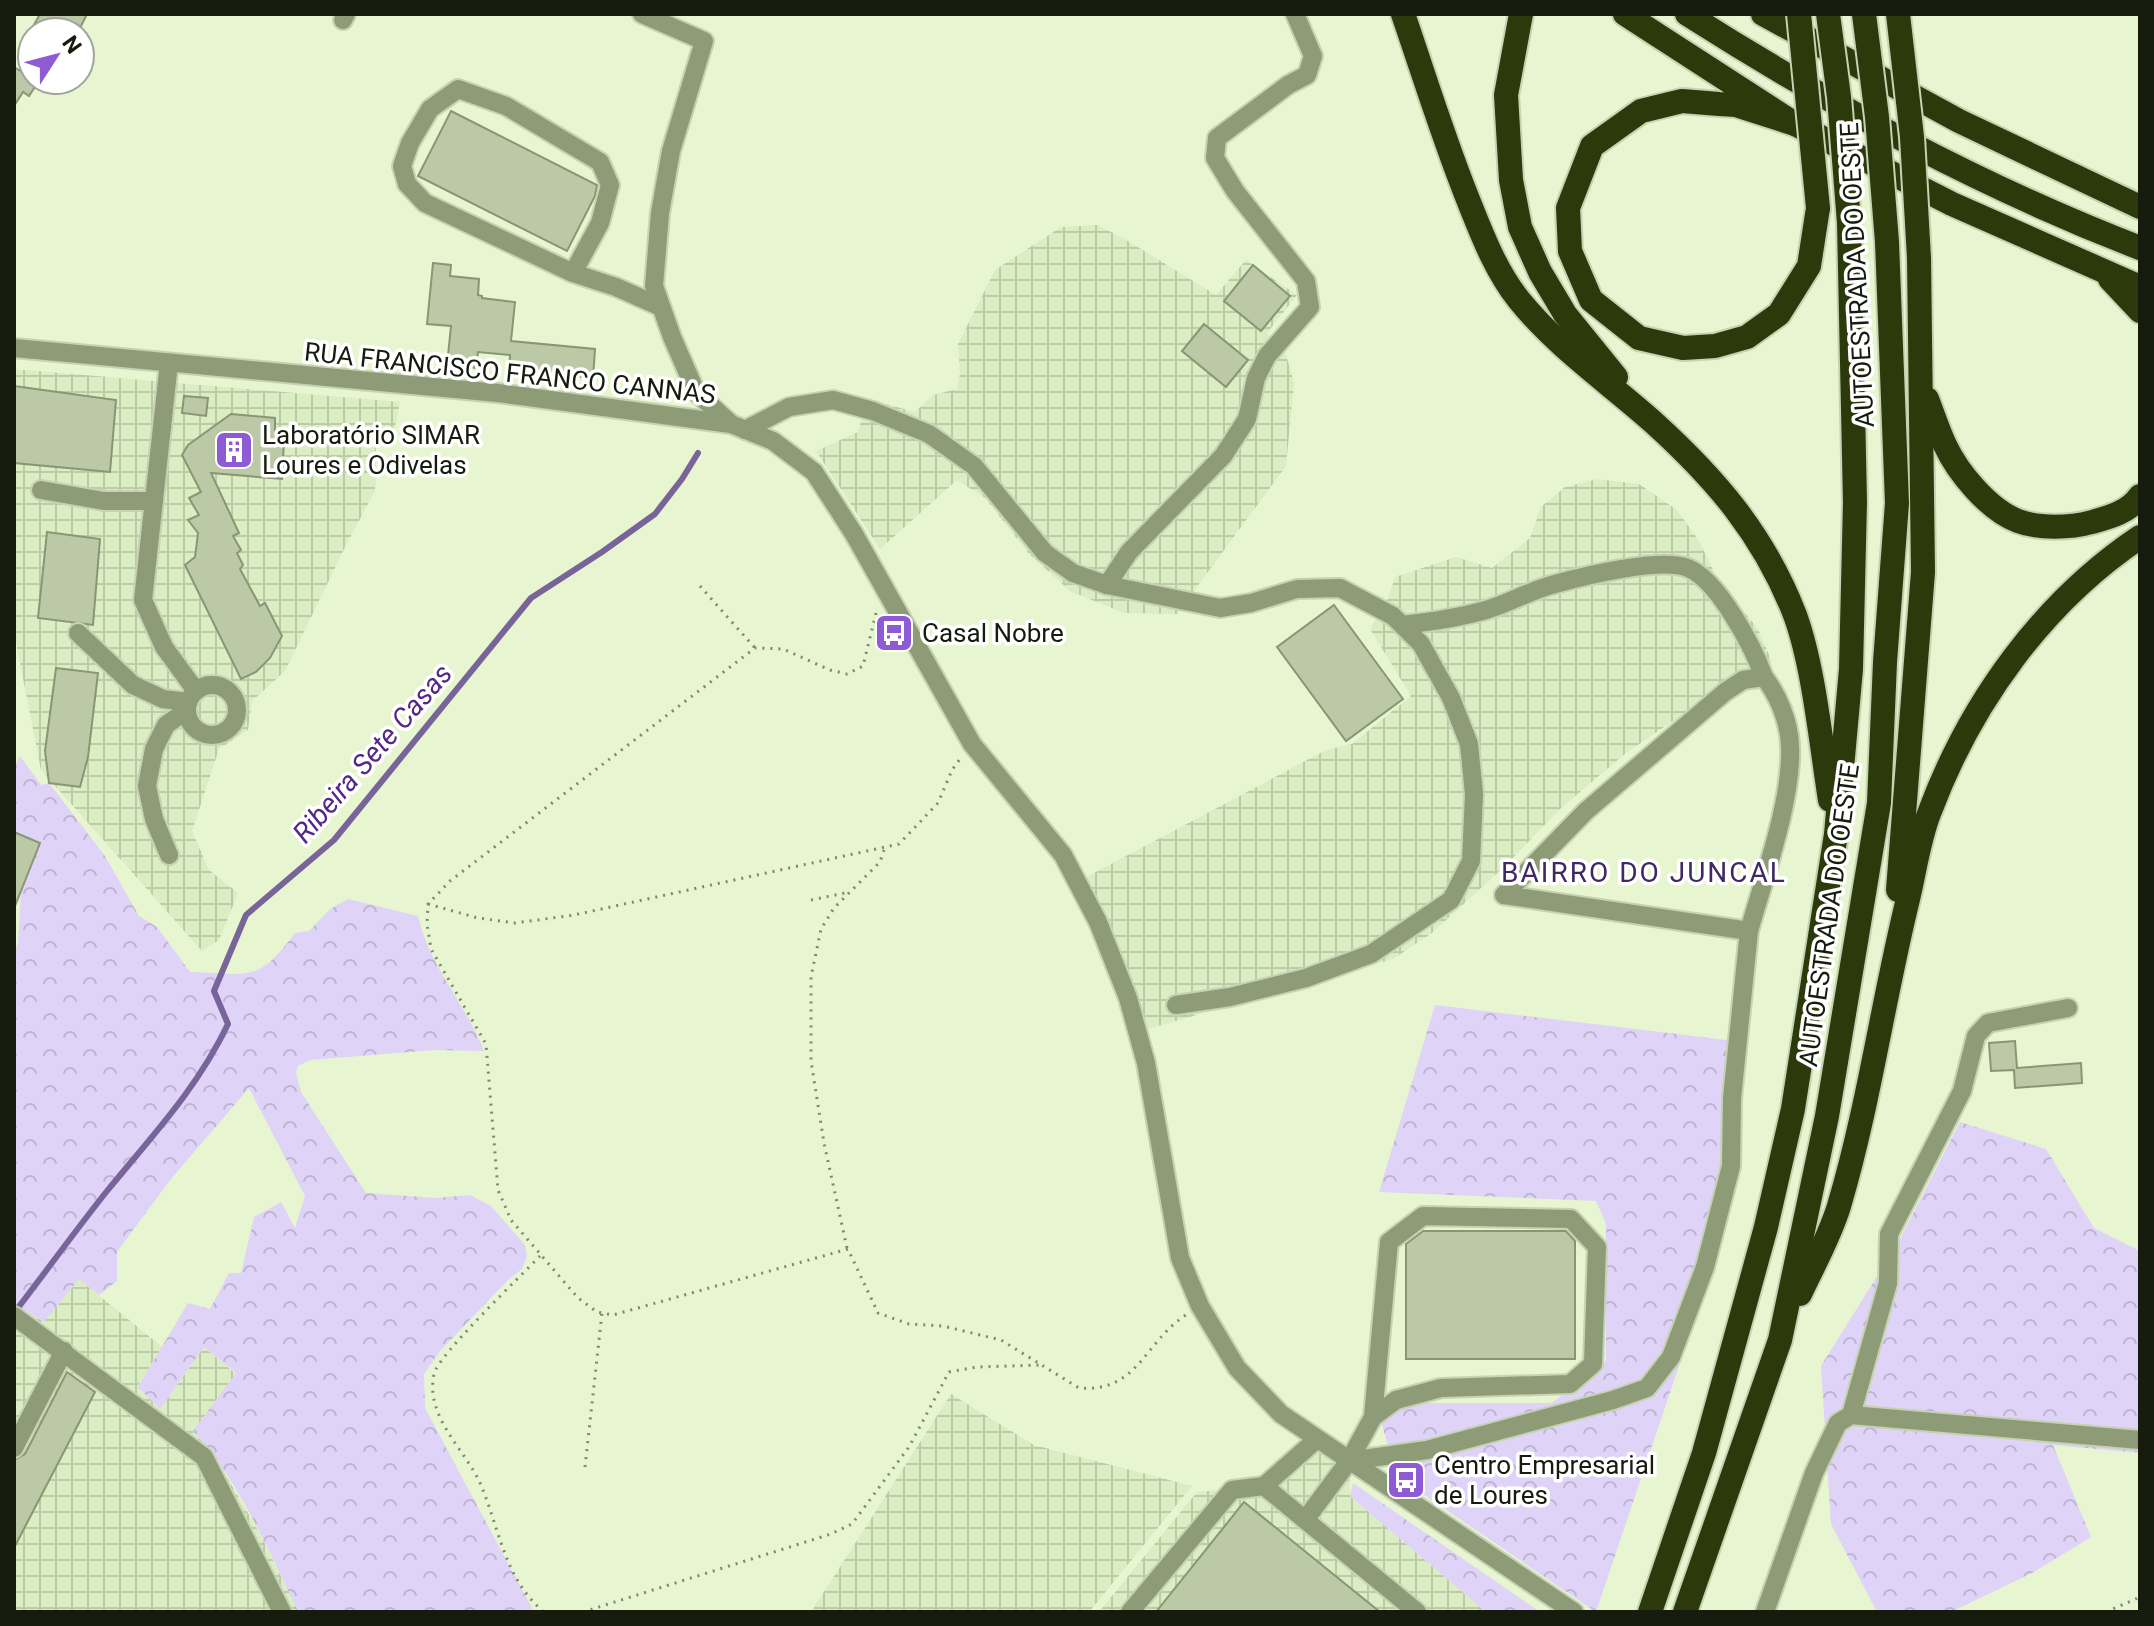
<svg xmlns="http://www.w3.org/2000/svg" width="2154" height="1626" font-family="Roboto,sans-serif">
<style>
.industrial{fill:url(#industrial-grid)}
.forest{fill:url(#forest-crowns)}
.lines{fill:none;stroke-linecap:round;stroke-linejoin:round}
.stream{stroke:#786499;stroke-width:6}
.building{fill:#bbc9a6;stroke:#899675;stroke-width:2}
.minor-casing{stroke:#c6d2b2;stroke-width:22}
.highway-casing{stroke:#c6d2b2;stroke-width:28}
.path{stroke:#7e876f;stroke-width:3;stroke-dasharray:2 6;stroke-linecap:butt}
.minor{stroke:#8d9b77;stroke-width:18}
.highway{stroke:#2c3a0b;stroke-width:24}
.highway-bridge-casing{stroke:#c6d2b2;stroke-width:28;stroke-linecap:butt}
.highway-bridge{stroke:#2c3a0b;stroke-width:24}
.labels{text-anchor:middle;stroke-width:7;stroke-linejoin:round;paint-order:stroke}
.street-label{font-size:26px;fill:#161b0e;stroke:#fff}
.poi-label{font-size:26px;fill:#161b0e;stroke:#fff;text-anchor:start}
.water-label{font-size:28px;font-style:italic;fill:#532886;stroke:#fff}
.neighbourhood-label{font-size:28px;letter-spacing:2px;fill:#402862;stroke:#fff}
</style>
<defs>
<pattern id="industrial-grid" width="8" height="8" patternUnits="userSpaceOnUse" patternTransform="scale(2)"><rect width="8" height="8" fill="#dbedc2"/><path d="M0 4h8M4 0v8" fill="none" stroke="#bbcba6"/></pattern>
<pattern id="forest-crowns" width="20" height="18" patternUnits="userSpaceOnUse" patternTransform="scale(2)"><rect width="20" height="18" fill="#dfd3f8"/><path d="M2 6a3 3 0 1 1 6 0M12 15a3 3 0 1 1 6 0" fill="none" stroke="#bfb5d3"/></pattern>
</defs>
<rect width="100%" height="100%" fill="#e7f5d1"/>
<g class="industrial">
<path d="M1097 225 1123 238 1216 295 1246 260 1297 295 1267 333 1285 351 1294 383 1286 466 1177 614 1124 613 1070 591 1029 554 985 498 957 480 880 549 816 451 858 432 868 399 915 412 933 395 957 389 960 373 958 344 995 270 1061 227Z"/>
<path d="M14 369 400 402 391 447 376 446 375 491 346 545 285 671 252 701 248 730 219 749 192 831 209 870 238 893 219 940 202 951 41 770 14 632Z"/>
<path d="M1597 479 1639 484 1677 510 1699 541 1717 578 1758 629 1772 662 1754 666 1626 753 1560 809 1506 865 1432 933 1393 959 1137 1032 1077 882 1326 750 1352 744 1411 696 1370 629 1387 601 1395 577 1456 557 1492 568 1530 538 1541 507 1565 487Z"/>
<path d="M79 1279 162 1347 138 1386 160 1409 204 1347 236 1374 193 1431 213 1453 259 1532 299 1612H14V1303L44 1322Z"/>
<path d="M951 1394 1034 1445 1192 1486 1089 1612H811Z"/>
<path d="M1317 1439 1349 1461 1350 1496 1486 1612H1099L1197 1492 1264 1486Z"/>
</g>
<g class="forest">
<path d="M20 756 41 785 49 783 105 856 139 916 157 927 190 972C250 973 256 985 295 933L309 931 330 909 348 899 418 916C431 970 465 1002 484 1051L434 1050 310 1060 298 1066 296 1073 301 1092 366 1193 435 1198 470 1195 491 1206 525 1245 527 1256 522 1269 508 1280 440 1351 424 1374 425 1408 534 1612H299C268 1551 240 1481 193 1431L236 1373 204 1347 160 1409 138 1387 188 1303 210 1309 229 1273H241L254 1217 281 1202 295 1228 305 1196 249 1088 170 1180 117 1252V1281L99 1295 79 1279 44 1322 14 1303V955L18 943 21 891 40 843 14 832V768Z"/>
<path d="M1435 1005 1735 1041 1736 1184 1683 1354 1596 1612 1398 1477 1381 1422 1408 1403H1552L1606 1361V1224L1596 1201 1379 1192Z"/>
<path d="M1960 1122 2046 1149 2094 1228 2140 1251V1453L2053 1445 2091 1537 2034 1572 1951 1612H1877L1831 1524 1821 1366 1899 1241Z"/>
<path d="M1353 1483 1540 1612H1486L1350 1496Z"/>
</g>
<g class="lines">
<path class="stream" d="M14 1313C45 1273 75 1231 107 1191 152 1136 197 1089 228 1024L214 991 246 915 334 840 531 598 602 552 655 514 682 479 698 453"/>
</g>
<g class="building">
<path d="M40 14H87L78 32H30Z"/>
<path d="M14 67 38 82 29 96 23 92 14 106Z"/>
<path d="M451 111 597 185 595 196 567 251 418 176Z"/>
<path d="M433 263 451 265 450 276 479 279 478 295 482 296V298L515 302 511 341 595 349 593 378 509 370 510 355 478 352 476 368 447 365 451 326 427 324Z"/>
<path d="M1253 265 1290 296 1261 331 1224 301Z"/>
<path d="M1204 324 1248 360 1226 387 1182 351Z"/>
<path d="M14 386 116 400 110 472 14 463Z"/>
<path d="M184 396 208 398 206 416 182 413Z"/>
<path d="M231 414 275 418V436L284 440 282 479 211 473 239 533 233 536 241 550 237 553 243 565 240 569 260 606 265 603 282 636 270 658 256 672 241 679 185 565 195 557 198 533 188 520 199 515 189 498 201 492 182 455 188 445Z"/>
<path d="M47 532 100 539 93 625 38 618Z"/>
<path d="M1334 605 1403 699 1346 741 1277 647Z"/>
<path d="M56 668 98 673 88 757 80 787 49 783 45 751Z"/>
<path d="M14 832 40 843 15 906H14Z"/>
<path d="M2015 1041 2017 1068 2081 1063 2082 1083 2015 1088 2014 1070 1991 1071 1989 1043Z"/>
<path d="M1423 1231H1566L1575 1241V1359H1406V1244Z"/>
<path d="M67 1372 95 1392 14 1548V1460L25 1454Z"/>
<path d="M1244 1502 1380 1612H1156Z"/>
</g>
<g class="lines">
<defs>
<g id="minor">
<path d="M642 14 704 41 671 151 660 213 654 286 672 337 696 392 731 424"/>
<path d="M343 20 346 14"/>
<path d="M573 273 600 223 610 185 600 162 506 106 458 89 430 109 410 143 402 166 407 184 425 203 573 273 616 287 661 307"/>
<path d="M14 348 498 393 731 424 773 441 814 472 854 534 972 744 1063 855 1098 922 1128 998 1146 1063 1180 1258 1200 1306 1237 1368 1281 1414 1574 1612"/>
<path d="M169 363 143 600 164 647 196 691"/>
<path d="M745 430 789 407 833 400 873 411 929 434 974 466 1045 553 1073 573 1107 585 1220 608 1251 603 1297 589 1340 588 1393 616 1421 644 1451 698 1469 744 1474 794 1471 861 1451 900 1371 954 1306 978 1230 997 1176 1005"/>
<path d="M41 490 104 501H154"/>
<path d="M1107 585 1129 552 1223 456 1247 419 1256 378 1267 356 1310 307 1306 281 1235 191 1215 158 1217 138 1288 85 1307 75 1313 56 1295 14"/>
<path d="M1402 625C1430 622 1458 618 1486 610 1510 603 1531 590 1555 584 1584 576 1661 557 1688 568 1719 581 1753 647 1764 677"/>
<path d="M78 633 133 685 163 699 188 702"/>
<circle cx="212" cy="710" r="25"/>
<path d="M169 855 154 819 147 786 154 749 166 725 187 710"/>
<path d="M1504 895 1586 811 1725 692 1743 680 1764 677C1778 695 1789 721 1790 745 1793 798 1764 878 1749 931"/>
<path d="M14 1316 204 1457 282 1612"/>
<path d="M1851 1415 2140 1440"/>
<path d="M14 1448 64 1351"/>
<path d="M1349 1461 1427 1450 1613 1400 1647 1388 1671 1357 1705 1267 1731 1166 1732 1098 1749 931 1504 895"/>
<path d="M1264 1486 1317 1439"/>
<path d="M1305 1520 1349 1461 1373 1417 1396 1400 1441 1388 1570 1384 1593 1364 1597 1247 1571 1219 1423 1216 1389 1242 1373 1417"/>
<path d="M1130 1612 1232 1490 1264 1486 1417 1612"/>
<path d="M1765 1612 1814 1473 1838 1423 1851 1415 1888 1283 1889 1234 1962 1091 1976 1036 1988 1023 2068 1008"/>
</g>
<g id="highway">
<path d="M1403 14C1424 75 1443 137 1467 197 1481 232 1495 270 1519 300 1557 347 1608 382 1653 422 1716 479 1764 535 1795 615 1814 667 1821 744 1830 800"/>
<path d="M1521 14 1506 95 1511 180 1520 227 1540 272 1565 314 1616 377"/>
<path d="M1625 14 1795 124 1952 204 2140 287"/>
<path d="M1687 14C1830 105 1982 187 2140 248"/>
<path d="M1763 14 1959 121 2140 207"/>
<path d="M1795 124 1736 105 1719 104 1682 101 1641 111 1592 146 1568 208 1570 251 1591 300 1639 338 1683 348 1715 346 1747 337 1779 314 1809 266 1818 208"/>
<path d="M2110 279 2140 311"/>
<path d="M1927 399C1933 414 1938 430 1945 445 1958 473 1989 510 2018 521 2039 529 2070 528 2092 522 2110 517 2129 512 2140 496"/>
<path d="M1898 890 1923 572 1919 258"/>
<path d="M1800 1294C1813 1266 1830 1236 1839 1206 1869 1105 1883 1000 1908 899 1915 870 1919 838 1930 811 1971 702 2043 602 2140 537"/>
<path d="M1650 1612 1704 1453 1766 1227 1793 1109 1836 834 1851 669 1855 502 1849 223"/>
<path d="M1685 1612 1780 1340 1827 1116 1879 803 1885 662 1897 503 1887 242"/>
</g>
</defs>
<use href="#minor" class="minor-casing"/>
<use href="#highway" class="highway-casing"/>
<g class="path">
<path d="M700 586 755 648"/>
<path d="M876 613 863 666 847 674 830 670 783 649 755 648 450 881 428 904 427 924 431 949 486 1044 498 1190 511 1220 578 1298 597 1312 613 1315 848 1249 878 1313 909 1324 943 1326 1001 1340 1079 1388C1138 1393 1144 1342 1186 1315"/>
<path d="M811 900 850 892"/>
<path d="M428 904 478 918 515 923 574 915 899 844 938 803 952 770 960 759"/>
<path d="M847 1248 824 1143 811 1061V977L821 929 834 908 880 862 885 847"/>
<path d="M540 1256C522 1275 438 1355 434 1374 425 1417 464 1448 480 1483 500 1529 504 1579 544 1612"/>
<path d="M585 1467 602 1313"/>
<path d="M583 1612 831 1534 852 1524 909 1447 949 1372 977 1367 1041 1365"/>
<path d="M2106 1612 2140 1597"/>
</g>
<use href="#minor" class="minor"/>
<use href="#highway" class="highway"/>
<defs>
<g id="highway-bridge">
<path d="M1799 14 1818 208"/>
<path d="M1828 14 1839 97 1849 223"/>
<path d="M1864 14 1877 117 1887 242"/>
<path d="M1898 14 1912 137 1919 258"/>
</g>
</defs>
<use href="#highway-bridge" class="highway-bridge-casing"/>
<use href="#highway-bridge" class="highway-bridge"/>
</g>
<defs>
<symbol id="building-square" viewBox="-11 -11 22 22"><rect x="-9" y="-9" width="18" height="18" rx="4" fill="#8e5bd4" stroke="#fff"/><path d="M-4-6H4V6H1V3H-1V6H-4ZM-2.5-4.3h1.7v1.8h-1.7ZM.8-4.3h1.7v1.8H.8ZM-2.5-1h1.7V.8h-1.7ZM.8-1h1.7V.8H.8Z" fill="#fff"/></symbol>
<symbol id="bus-square" viewBox="-11 -11 22 22"><rect x="-9" y="-9" width="18" height="18" rx="4" fill="#8e5bd4" stroke="#fff"/><path d="M-5-6H5V4H4V6H2V4H-2V6H-4V4H-5ZM-3.5-4V0h7V-4ZM-3.5 1.2v1.5H-2V1.2ZM2 1.2v1.5H3.5V1.2Z" fill="#fff"/></symbol>
</defs>
<g fill-rule="evenodd">
<use href="#building-square" x="212" y="428" width="44" height="44"/>
<use href="#bus-square" x="872" y="611" width="44" height="44"/>
<use href="#bus-square" x="1384" y="1458" width="44" height="44"/>
</g>
<g class="labels">
<g class="street-label">
<text transform="translate(1857 275) rotate(-93)" y="9">AUTOESTRADA DO OESTE</text>
<text transform="translate(510 373) rotate(6)" y="9">RUA FRANCISCO FRANCO CANNAS</text>
<text transform="translate(1829 915) rotate(-82)" y="9">AUTOESTRADA DO OESTE</text>
</g>
<g class="poi-label">
<text x="262" y="444">Laboratório SIMAR<tspan x="262" dy="30">Loures e Odivelas</tspan></text>
<text x="922" y="642">Casal Nobre</text>
<text x="1434" y="1474">Centro Empresarial<tspan x="1434" dy="30">de Loures</tspan></text>
</g>
<g class="water-label">
<text transform="translate(372 753) rotate(-49)" y="10">Ribeira Sete Casas</text>
</g>
<g class="neighbourhood-label">
<text x="1644" y="882">BAIRRO DO JUNCAL</text>
</g>
</g>
<rect width="2154" height="1626" fill="none" stroke="#161b0e" stroke-width="32"/>
<g transform="translate(56 56) rotate(54)"><circle r="38" fill="#ffffff" stroke="#a2a49f" stroke-width="2"/>
<path d="M0-6L14 30L0 20L-14 30Z" fill="#8e5bd4"/>
<text y="-12" font-size="22" font-weight="bold" text-anchor="middle" fill="#161b0e">N</text>
</g>
</svg>
